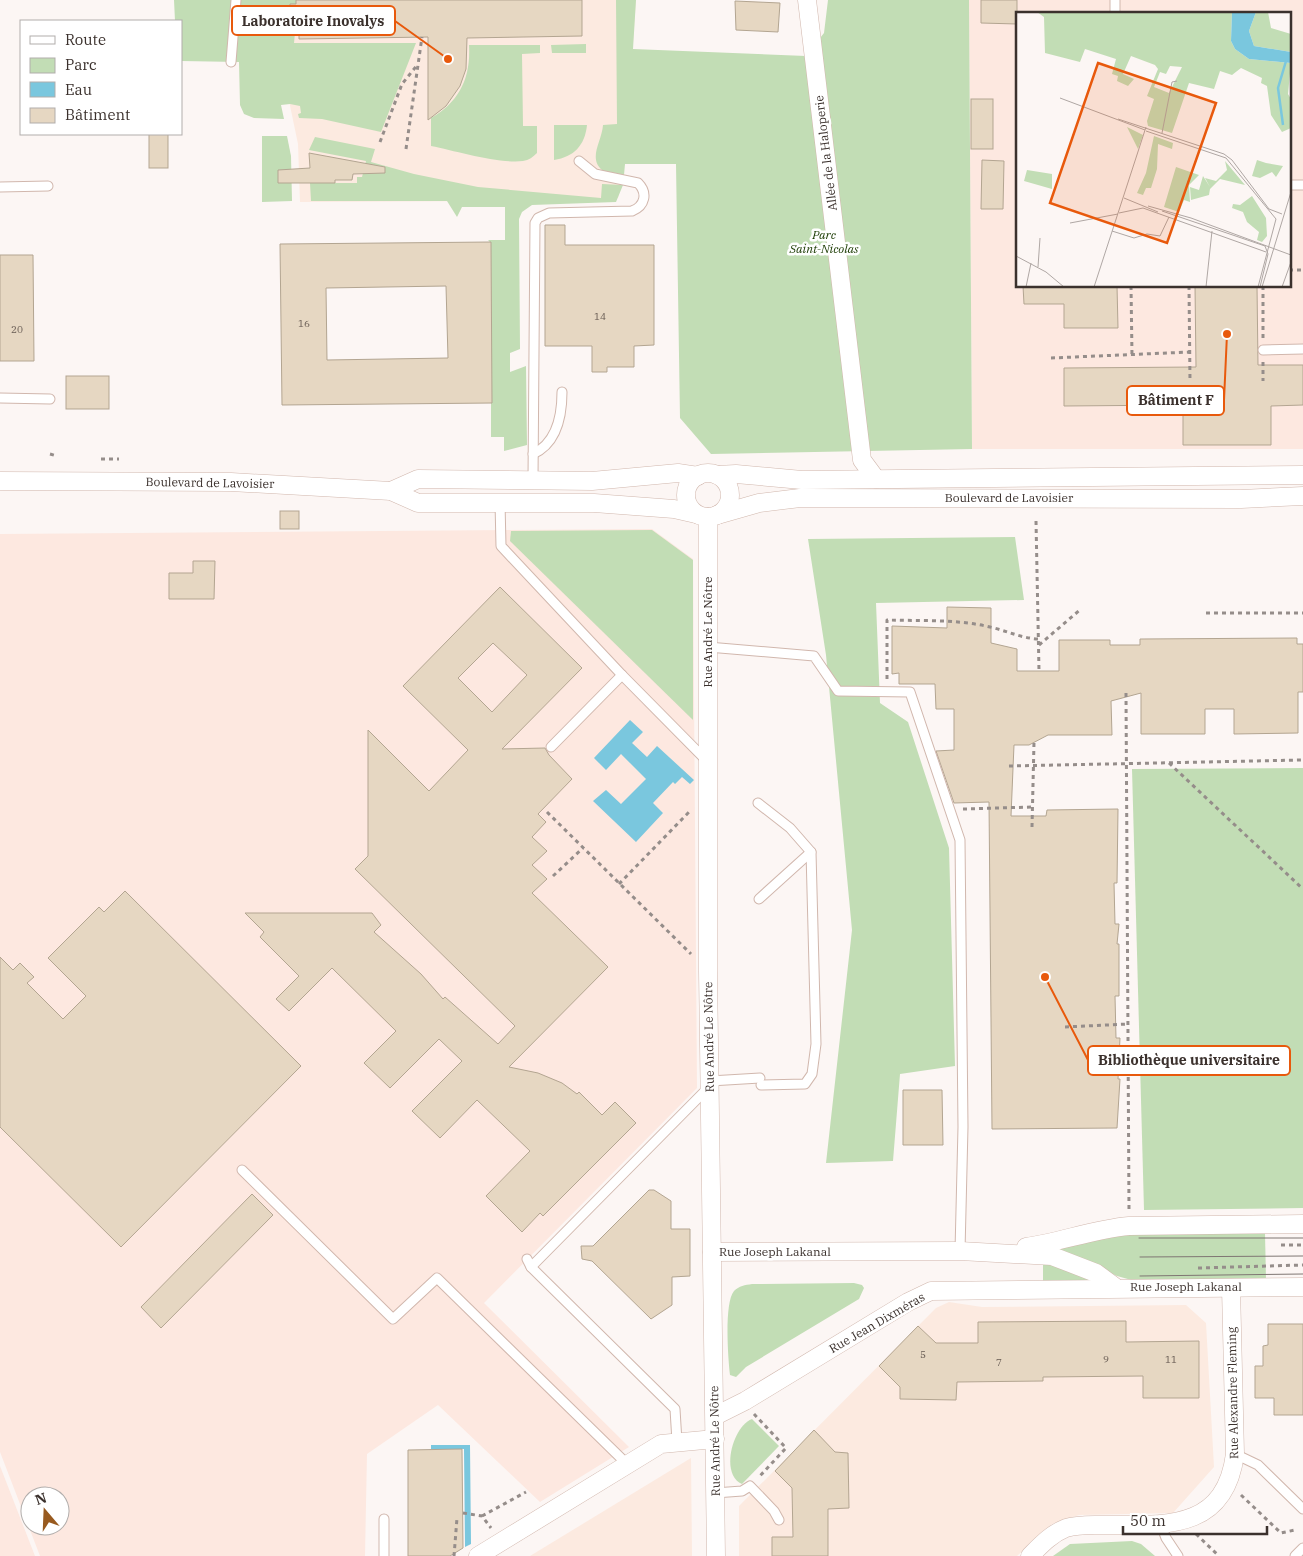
<svg xmlns="http://www.w3.org/2000/svg" width="1303" height="1556" font-family="'IBM Plex Serif',serif">
<style>
.commercial{fill:#fceae0}
.built{fill:#fde8e0;fill-rule:evenodd}
.green{fill:#c2ddb5}
.water{fill:#7ac7de}
.building{fill:#e6d7c2;stroke:#b3a591;fill-rule:evenodd}
.lines{fill:none;stroke-linecap:round;stroke-linejoin:round}
.service-casing{stroke:#d1b7ad;stroke-width:11}
.minor-casing{stroke:#d1b7ad;stroke-width:19}
.path{stroke:#958d8a;stroke-width:3;stroke-dasharray:4 4;stroke-linecap:butt}
.service{stroke:#fff;stroke-width:9}
.minor{stroke:#fff;stroke-width:18}
.tram{stroke:#7f7673;stroke-width:1}
.labels{text-anchor:middle;stroke-width:5;stroke-linejoin:round;paint-order:stroke}
.number-label{font-size:10px;fill:#665a52}
.street-label{font-size:12px;fill:#3b312d;stroke:#fff}
.park-label{font-size:12px;font-style:italic;fill:#1a3a01;stroke:#fff}
.inset-river{fill:none;stroke:#7ac7de;stroke-width:2.5}
.inset-road{fill:none;stroke:#afa7a4;stroke-width:1}
.view{fill:#e8590c;fill-opacity:0.15;stroke:#e8590c;stroke-width:2.5}
.inset-edge{fill:none;stroke:#3b312d;stroke-width:2.5}
.leader{fill:none;stroke:#e8590c;stroke-width:2}
.callout-dot{fill:#e8590c;stroke:#fff;stroke-width:2}
.callout{fill:#fff;stroke:#e8590c;stroke-width:2}
.callout-label{font-size:14px;text-anchor:middle;font-weight:bold;fill:#3b312d}
</style>
<rect width="100%" height="100%" fill="#fcf6f4"/>
<g class="commercial">
<path d="M268 0H636L623 180 618 198 509 201 300 202 298 144Z"/>
<path d="M949 1302 982 1307 1186 1305 1206 1323 1214 1467 1173 1513 1079 1515 1052 1524 1017 1556H739V1506L936 1308Z"/>
<path d="M691 1458 692 1556H530Z"/>
</g>
<g class="built">
<path d="M969 0H1303V449H972ZM1017 14H1289V286H1017Z"/>
<path d="M652 529 693 559 697 1088 484 1303 629 1447 540 1502 438 1405 367 1454 365 1556H40L0 1452V534ZM30 1496H60V1526H30Z"/>
<path d="M0 1466 35 1556H0Z"/>
</g>
<g class="green">
<path d="M174 0H296V4H290V33H295L294 43H416L381 132 322 119 299 118 298 114 301 113 300 106 290 104 281 105 284 119 254 118 244 114 240 105 239 62 181 61V21H175Z"/>
<path d="M616 0H636L633 49 806 56 824 33 828 0H969L972 449 711 454 680 418 676 164H625L624 175 605 172C586 160 602 142 603 125L617 124Z"/>
<path d="M586 44V53H552L551 45Z"/>
<path d="M469 45H540V53L522 54 523 126H537V153C533 157 529 160 523 161 499 164 456 151 431 146V118C459 102 471 78 469 45Z"/>
<path d="M554 125H587C585 145 574 157 554 160Z"/>
<path d="M262 136H287L291 156 292 201 262 202Z"/>
<path d="M315 137 375 149 371 162 414 174 478 187 601 198 602 184 623 185 616 202 532 205 522 212 519 219 520 349 510 353V372L526 366 527 445 504 451V437H491V243L488 240H505V207H462L457 217 447 201H311L310 183H357V177H362L366 161 309 150Z"/>
<path d="M652 530 693 560V720L510 541 511 531Z"/>
<path d="M1015 537 1024 600 876 603 880 703 908 722 949 848 955 1066 900 1074 893 1161 826 1163 852 930 826 655 808 539Z"/>
<path d="M1303 768V1208L1144 1210 1132 769Z"/>
<path d="M1265 1233 1266 1279 1135 1281 1117 1276 1058 1249 1111 1235Z"/>
<path d="M1043 1261 1092 1280 1043 1282Z"/>
<path d="M854 1283 862 1285 864 1288 859 1299 746 1367 736 1377 730 1375C728 1358 724 1303 734 1291 739 1286 745 1285 752 1284Z"/>
<path d="M752 1419 779 1446 742 1484C720 1475 732 1427 752 1419Z"/>
<path d="M1132 1541 1141 1544 1155 1556H1053L1070 1544Z"/>
</g>
<g class="water">
<path d="M630 720 643 732 632 743 647 757 657 746 694 780 690 784 682 777 675 784 673 782 653 803 663 813 636 842 593 801 606 790 621 804 646 779 621 754 606 770 594 758Z"/>
<path d="M431 1445H470L471 1544 465 1547 464 1449H431Z"/>
</g>
<g class="building">
<path d="M296 0H582V36L467 38 466 69 460 86 446 106 428 120V37L299 39V33H290V4H296Z"/>
<path d="M981 0H1017V24L981 23Z"/>
<path d="M735 1 780 3 778 32 736 30Z"/>
<rect x="971" y="99" width="22" height="50"/>
<rect x="149" y="134" width="19" height="34"/>
<path d="M309 153 385 167V173L353 174 352 180H335V183H278V170L310 168Z"/>
<path d="M982 160 1004 161 1003 209H981Z"/>
<path d="M545 225H565V245H654V345L634 346V367H607V372H592V346H545Z"/>
<path d="M491 242 492 403 282 405 280 244ZM446 286 448 358 327 360 326 288Z"/>
<path d="M0 255H33L34 361H0Z"/>
<path d="M1023 286H1117L1118 328H1064V304H1024Z"/>
<path d="M1195 286H1257L1258 365H1303V405L1271 406V445H1183V405L1064 406V368L1196 367Z"/>
<rect x="66" y="376" width="43" height="33"/>
<rect x="280" y="511" width="19" height="18"/>
<path d="M193 561H215L214 599H169V573H193Z"/>
<path d="M500 587 582 668 502 749 545 748 549 755 572 779 538 814 546 822 532 837 547 851 532 865 547 879 532 893 608 967 509 1067 538 1073 562 1083 577 1094 579 1092 602 1115 615 1102 636 1123 543 1216 540 1213 522 1232 486 1196 530 1151 477 1100 440 1138 412 1111 462 1061 439 1039 390 1088 364 1063 396 1031 332 968 289 1011 276 999 299 976 260 937 264 932 245 913H372L381 925 374 932 421 974 443 999 445 997 498 1044 515 1026 355 869 368 856V730L429 791 468 750 403 686ZM493 643 527 675 492 712 458 678Z"/>
<path d="M947 607 991 608V643L1017 649V671H1059V640H1110V645H1140V639L1297 638V644H1303V692H1298V733L1234 734V709H1205V734H1141V693L1111 701 1112 735H1048L1029 745H1014L1011 816H1046L1047 810 1118 809 1117 883H1114L1115 924H1119L1117 944H1119V996H1115L1116 1038H1120L1118 1079H1120L1117 1128 992 1129 989 802 954 803 936 751 954 750V709H936L935 684H899V673L892 674V626L947 628Z"/>
<path d="M125 891 301 1066 121 1247 0 1127V957L13 970 20 963 34 977 27 983 63 1019 86 996 48 958 99 907 104 912Z"/>
<path d="M903 1090H942L943 1145H903Z"/>
<path d="M649 1190H654L671 1201V1229H690V1276L672 1277V1305L651 1319 592 1261 582 1259 581 1246H593Z"/>
<path d="M252 1194 273 1215 161 1328 141 1307Z"/>
<path d="M1126 1321V1342L1199 1341V1398H1143V1376L1043 1377V1381L957 1382 956 1400 900 1399V1387L879 1366 918 1326 936 1343H978V1322Z"/>
<path d="M1268 1324H1303V1415H1274V1398H1255V1366H1263V1346L1268 1345Z"/>
<path d="M814 1430 835 1452 848 1453 849 1508 828 1509V1556H772V1537H793L792 1488 775 1471Z"/>
<path d="M462 1449 463 1548 450 1556H408V1450Z"/>
</g>
<g class="lines">
<defs>
<g id="service">
<path d="M1115 0V14"/>
<path d="M231 62 236 0"/>
<path d="M1289 185H1303"/>
<path d="M0 187 48 186"/>
<path d="M1263 350 1303 349"/>
<path d="M0 398 50 399"/>
<path d="M533 454C557 443 562 416 562 392"/>
<path d="M533 480 535 223 538 218 549 213 632 211C645 206 648 193 638 183L595 174 579 161"/>
<path d="M500 502 501 546 622 675"/>
<path d="M708 647 814 656 838 691 910 692 960 840 963 1127 960 1251"/>
<path d="M551 747 622 675 707 761"/>
<path d="M758 803 790 828 811 852 816 1044 812 1074 805 1084 761 1085"/>
<path d="M759 899 811 852"/>
<path d="M710 1081 760 1078"/>
<path d="M242 1170 393 1319 437 1278 627 1464"/>
<path d="M527 1259 531 1267 675 1409 677 1442"/>
<path d="M531 1267 708 1088"/>
<path d="M1235 1454 1258 1465 1303 1509"/>
<path d="M715 1493 742 1491 750 1486 774 1511 779 1520"/>
<path d="M1161 1525 1166 1538 1178 1556"/>
<path d="M384 1556V1519"/>
<path d="M1295 1556 1303 1548"/>
</g>
<g id="minor">
<path d="M807 0 862 460 876 479"/>
<circle cx="708" cy="495" r="22"/>
<path d="M717 475 736 474 802 480 1303 475"/>
<path d="M0 481 231 482 391 491 418 503H594L674 509 696 514"/>
<path d="M391 491 418 479 592 481 678 473 698 476"/>
<path d="M717 515 759 503 800 498 1241 499 1303 496"/>
<path d="M708 517V971L716 1556"/>
<path d="M1026 1247C1061 1242 1094 1229 1129 1226L1303 1224"/>
<path d="M712 1252 960 1251 1052 1256 1096 1273 1115 1287"/>
<path d="M715 1416 745 1401 908 1302 931 1291 1303 1287"/>
<path d="M478 1556 661 1444 715 1439"/>
<path d="M1030 1556C1041 1545 1051 1534 1066 1528 1078 1524 1092 1525 1105 1525 1165 1525 1225 1531 1235 1454L1231 1288"/>
</g>
</defs>
<use href="#service" class="service-casing"/>
<use href="#minor" class="minor-casing"/>
<g class="path">
<path d="M380 142 402 84 418 64"/>
<path d="M406 149 422 37"/>
<path d="M1289 270H1303"/>
<path d="M1131 286 1132 355"/>
<path d="M1189 286 1190 381"/>
<path d="M1263 286V338"/>
<path d="M1051 358 1190 352"/>
<path d="M1263 362V381"/>
<path d="M50 454 57 456"/>
<path d="M101 459H119"/>
<path d="M1036 521 1039 671"/>
<path d="M1206 613H1303"/>
<path d="M1039 645 1081 609"/>
<path d="M887 679V620C921 621 957 619 990 627 1007 631 1021 638 1038 639"/>
<path d="M1126 693 1129 1210"/>
<path d="M1169 763 1303 889"/>
<path d="M1009 766 1303 760"/>
<path d="M963 809 1032 807"/>
<path d="M547 812 691 954"/>
<path d="M1032 827 1034 742"/>
<path d="M553 876 583 848"/>
<path d="M619 884 690 811"/>
<path d="M1065 1027 1128 1024"/>
<path d="M1281 1245H1303"/>
<path d="M1198 1268 1303 1265"/>
<path d="M754 1414 786 1448 759 1477"/>
<path d="M1241 1495 1281 1533 1295 1530"/>
<path d="M463 1513 482 1516 491 1528"/>
<path d="M482 1516 526 1492"/>
<path d="M1196 1534 1219 1556"/>
<path d="M454 1556 457 1518"/>
</g>
<use href="#service" class="service"/>
<use href="#minor" class="minor"/>
<g class="tram">
<path d="M1139 1238H1303"/>
<path d="M1140 1257 1303 1256"/>
<path d="M1140 1276 1303 1274"/>
</g>
</g>
<g class="labels">
<g class="number-label">
<text x="600" y="320">14</text>
<text x="304" y="327">16</text>
<text x="17" y="333">20</text>
<text x="923" y="1358">5</text>
<text x="1106" y="1363">9</text>
<text x="1171" y="1363">11</text>
<text x="999" y="1366">7</text>
</g>
<g class="street-label">
<text transform="translate(826 153) rotate(-97)" y="4">Allée de la Haloperie</text>
<text transform="translate(210 483) rotate(1)" y="4">Boulevard de Lavoisier</text>
<text x="1009" y="502">Boulevard de Lavoisier</text>
<text transform="translate(708 632) rotate(-90)" y="4">Rue André Le Nôtre</text>
<text transform="translate(709 1037) rotate(-91)" y="4">Rue André Le Nôtre</text>
<text x="775" y="1256">Rue Joseph Lakanal</text>
<text x="1186" y="1291">Rue Joseph Lakanal</text>
<text transform="translate(877 1323) rotate(-30)" y="4">Rue Jean Dixméras</text>
<text transform="translate(1233 1393) rotate(-91)" y="4">Rue Alexandre Fleming</text>
<text transform="translate(715 1441) rotate(-91)" y="4">Rue André Le Nôtre</text>
</g>
<g class="park-label">
<text x="824" y="239">Parc<tspan x="824" dy="14">Saint-Nicolas</tspan></text>
</g>
</g>
<g transform="translate(1016 12)">
<rect width="275" height="275" fill="#fcf6f4"/>
<path d="M21 0H216L215 29 219 37 233 47 275 51 272 82 275 87V116L266 120 255 103 251 74 245 71 246 66 225 56 216 63 204 59 198 77 173 71 156 121 132 114 131 109 138 87 131 84 142 57 139 53 115 44 107 62 118 67 112 74 101 69 102 64 96 62 100 47 69 37 64 50 29 41 28 5ZM154 54 166 55 153 81 138 75 144 60 150 62ZM240 0H252L255 16 275 22V40L238 34 233 19ZM111 115 127 123 122 137ZM138 124 157 131 156 137 142 132 141 157 135 176H130L127 183 121 181 130 161ZM241 148 250 151 267 154 260 165 256 160 244 166 236 164ZM209 149 229 173 204 167 194 177 193 183 175 188 174 175 183 178 187 164 194 175 189 166 200 169 211 158ZM160 155 183 163 173 173 174 190 168 188 163 200 148 195ZM11 158 36 162V177L8 169ZM236 184 250 206 251 224 246 230 241 228 243 220 231 210 227 200 216 196 217 192 224 193Z" fill="#c2ddb5" fill-rule="evenodd"/>
<path d="M216 0H240L233 19 238 34 275 40V51L233 47 219 37 215 29Z" fill="#7ac7de"/>
<path class="inset-river" d="M267 113 262 76 270 49"/>
<path class="inset-road" d="M44 86 129 118M102 107 208 142 216 148 253 197 266 202M130 119 210 146 260 207M146 121 156 70 161 69M108 186 142 200M132 194 175 206 275 243M146 199 249 234 252 242 244 275M103 201 127 196 250 240M54 211 102 202M96 219 118 226 131 222 144 224 153 205M0 244 30 260 48 275M22 255 24 226M10 275 15 251M78 275 130 115M190 275 196 219M242 275 260 207M246 275 275 180M266 275 275 250"/>
<path class="view" d="M82 51 200 91 151 231 34 191Z"/>
<rect width="275" height="275" class="inset-edge"/>
</g>
<path class="leader" d="M448 59L395 21M1227 334L1224 400M1045 977L1088 1060"/>
<g class="callout-dot">
<circle cx="448" cy="59" r="5"/>
<circle cx="1227" cy="334" r="5"/>
<circle cx="1045" cy="977" r="5"/>
</g>
<g class="callout">
<rect x="232" y="6" width="163" height="29" rx="5"/>
<rect x="1127" y="386" width="97" height="29" rx="5"/>
<rect x="1088" y="1046" width="202" height="29" rx="5"/>
</g>
<g class="callout-label">
<text x="313" y="26">Laboratoire Inovalys</text>
<text x="1176" y="405">Bâtiment F</text>
<text x="1189" y="1065">Bibliothèque universitaire</text>
</g>
<rect x="20" y="20" width="162" height="115" fill="#ffffff" stroke="#b1adab"/>
<rect x="30" y="36" width="25" height="8" fill="#ffffff" stroke="#b1adab"/>
<text x="65" y="45" font-size="15" fill="#3b312d">Route</text>
<rect x="30" y="58" width="25" height="15" fill="#c2ddb5" stroke="#b1adab"/>
<text x="65" y="70" font-size="15" fill="#3b312d">Parc</text>
<rect x="30" y="82" width="25" height="15" fill="#7ac7de" stroke="#b1adab"/>
<text x="65" y="95" font-size="15" fill="#3b312d">Eau</text>
<rect x="30" y="108" width="25" height="15" fill="#e6d7c2" stroke="#b1adab"/>
<text x="65" y="120" font-size="15" fill="#3b312d">Bâtiment</text>
<g transform="translate(45 1511) rotate(341)"><circle r="24" fill="#ffffff" stroke="#b1adab"/>
<path d="M0-4L9 19L0 12L-9 19Z" fill="#985a1f"/>
<text y="-8" font-size="14" font-weight="bold" text-anchor="middle" fill="#3b312d">N</text>
</g>
<path d="M1123 1526v8h144v-8" fill="none" stroke="#3b312d" stroke-width="2.5"/>
<text x="1130" y="1526" font-size="15" fill="#3b312d" stroke="#ffffff" stroke-width="4" paint-order="stroke">50 m</text>
</svg>
